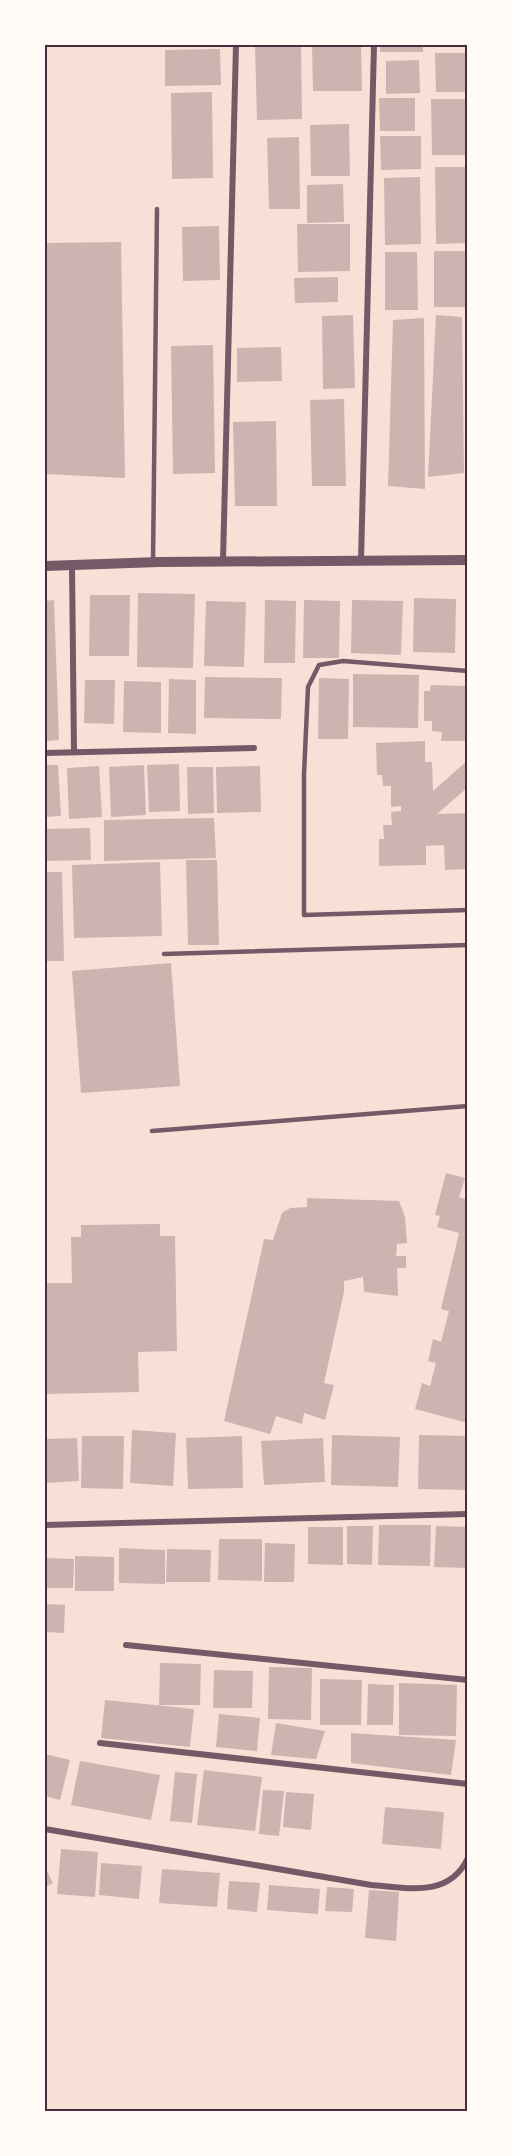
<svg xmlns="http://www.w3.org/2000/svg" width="513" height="2156" font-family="Rubik,sans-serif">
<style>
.building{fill:#ccb4b1}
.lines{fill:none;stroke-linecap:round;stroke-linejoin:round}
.service{stroke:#755966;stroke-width:4.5}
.minor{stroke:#755966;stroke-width:6}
.tertiary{stroke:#755966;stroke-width:10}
.neatline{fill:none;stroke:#4a2c40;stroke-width:2}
</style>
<rect width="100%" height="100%" fill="#f7e1d7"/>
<g class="building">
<path d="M255 45H301L302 119 257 120Z"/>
<path d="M312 45H361L362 91H313Z"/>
<rect x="380" y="45" width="43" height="7"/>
<path d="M220 49 221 85 165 86V50Z"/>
<path d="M435 53H468V92H436Z"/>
<path d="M419 60 420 93 386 94V61Z"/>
<path d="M212 92 213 178 172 179 171 93Z"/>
<path d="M379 98H415V131H380Z"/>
<path d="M431 99H468V155H432Z"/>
<path d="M349 124 350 176H311L310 125Z"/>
<path d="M380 136H421V169L381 170Z"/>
<path d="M299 137 300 209H269L267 138Z"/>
<path d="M435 167H468V243L436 244Z"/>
<path d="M420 177 421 244 385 245 384 178Z"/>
<path d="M343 184 344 222 307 223V185Z"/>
<path d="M297 224H350V271L298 272Z"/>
<path d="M219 226 220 280 183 281 182 227Z"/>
<path d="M121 242 125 478 45 474V243Z"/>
<rect x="434" y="251" width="34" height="56"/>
<path d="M385 252H417L418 310H385Z"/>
<path d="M338 277V302L295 303 294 278Z"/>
<path d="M353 315 355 388 323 389 322 316Z"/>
<path d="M436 315 462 317 464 473 428 477Z"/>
<path d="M424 318 425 489 388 486 393 320Z"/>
<path d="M213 345 215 473 173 474 171 346Z"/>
<path d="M281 347 282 381 237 382V348Z"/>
<path d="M344 399 346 486H312L310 400Z"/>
<path d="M276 421 277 506H235L233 422Z"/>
<path d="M138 593 195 594 193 668 137 667Z"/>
<path d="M90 595H130L129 656H89Z"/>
<path d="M414 598 456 599 455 653 413 652Z"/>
<path d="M54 600 59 740 45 741V601Z"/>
<path d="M265 600 296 601 295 663H264Z"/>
<path d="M304 600 340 601 339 658H303Z"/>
<path d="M352 600 403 601 401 655 351 653Z"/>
<path d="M206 601 246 602 244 667 204 666Z"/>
<path d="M353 674 419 675 418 728 353 727Z"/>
<path d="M205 677 282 678 281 719 204 718Z"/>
<path d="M319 678 349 679 348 739H318Z"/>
<path d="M169 679 196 680V734L168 733Z"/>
<path d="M85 680H115L114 724 84 723Z"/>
<path d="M124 681 161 682V733L123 732Z"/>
<path d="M431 685 468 686V741H441L442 732 432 731V721H424V691H430Z"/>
<path d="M425 741V762H432L433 791 468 760V787L437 814 468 813V869L445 870 444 845 426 846V865L379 866V839H384L383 825H392L391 812 401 811V806L391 807V786H383L382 775H377L376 743Z"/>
<path d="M179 764 180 811 149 812 147 765Z"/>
<path d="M45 765H58L61 816 45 817Z"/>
<path d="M144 765 146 815 111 817 109 767Z"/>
<path d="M99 766 102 817 69 819 67 768Z"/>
<path d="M260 766 261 812 217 813 216 767Z"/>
<path d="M187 767H213L214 813 188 814Z"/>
<path d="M214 818 216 858 104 861V820Z"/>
<path d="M90 828 91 860 45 861V829Z"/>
<path d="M186 860H217L219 945H188Z"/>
<path d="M160 862 162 936 74 938 72 865Z"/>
<path d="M45 872H62L64 961H45Z"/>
<path d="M171 963 180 1086 81 1093 72 971Z"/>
<path d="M446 1173 465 1178 459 1197 468 1200V1423L415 1409 422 1383 430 1386 436 1363 428 1361 433 1339 441 1342 449 1311 441 1309 459 1233 437 1227 440 1216 435 1215Z"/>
<path d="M307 1198 399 1201 405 1217 407 1243 397 1244 396 1256H406V1268H397L398 1296 364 1292 363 1277 344 1281V1292L324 1383 334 1385 325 1420 304 1413 302 1424 276 1416 270 1434 224 1421 264 1239 273 1240 282 1213 290 1208 307 1207Z"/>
<path d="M160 1224V1236H175L177 1351 138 1352 139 1392 45 1394V1283H72L71 1237H81V1225Z"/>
<path d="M132 1430 176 1433 173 1486 130 1483Z"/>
<path d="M332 1435 400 1437 398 1487 331 1485Z"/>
<path d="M419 1435 468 1436V1490L418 1489Z"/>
<path d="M82 1436H124L123 1489 81 1488Z"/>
<path d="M242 1436 243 1488 188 1489 186 1438Z"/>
<path d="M77 1438 79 1481 45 1483V1439Z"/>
<path d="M323 1438 325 1482 264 1485 261 1441Z"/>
<path d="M379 1525H431L430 1566 378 1565Z"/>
<path d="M347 1526H373L372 1565 347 1564Z"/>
<path d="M436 1526 468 1527V1568L434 1567Z"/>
<path d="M308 1527H343V1565L308 1564Z"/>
<path d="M219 1539H262V1581L218 1580Z"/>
<path d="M265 1543 295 1544 294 1582H264Z"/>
<path d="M119 1548 165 1550V1584L119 1583Z"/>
<path d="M167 1549 211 1550 210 1582H166Z"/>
<path d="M75 1556 114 1557V1591H75Z"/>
<path d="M45 1558 74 1559 73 1588H45Z"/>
<path d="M45 1604 65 1605 64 1633 45 1632Z"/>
<path d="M160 1663 201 1664 200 1705H159Z"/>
<path d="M269 1667 312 1668 311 1720 268 1719Z"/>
<path d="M214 1670 253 1671 252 1708H213Z"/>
<path d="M320 1679 362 1680 361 1725H320Z"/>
<path d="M399 1683 457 1685 456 1736 399 1735Z"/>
<path d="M368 1684 394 1685 393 1725H367Z"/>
<path d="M105 1700 194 1709 190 1747 101 1738Z"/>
<path d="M219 1714 260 1718 257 1751 216 1747Z"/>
<path d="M276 1723 325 1731 316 1759 271 1755Z"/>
<path d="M351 1733 456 1740 451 1775 351 1763Z"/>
<path d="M45 1754 70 1760 60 1800 45 1796Z"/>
<path d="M80 1761 160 1775 151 1820 71 1805Z"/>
<path d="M204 1770 262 1777 255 1831 197 1825Z"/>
<path d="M175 1772 197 1774 192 1823 170 1821Z"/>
<path d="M263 1790 284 1791 279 1836 259 1834Z"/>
<path d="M286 1792 314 1794 311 1830 283 1827Z"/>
<path d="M385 1807 444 1812 441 1849 382 1844Z"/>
<path d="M61 1849 98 1852 95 1897 57 1894Z"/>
<path d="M101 1863 142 1866 139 1899 99 1895Z"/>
<path d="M45 1867 53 1883 45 1887Z"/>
<path d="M162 1869 220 1873 217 1907 159 1903Z"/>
<path d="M229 1881 260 1883 257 1912 227 1909Z"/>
<path d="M269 1885 320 1889 318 1914 267 1910Z"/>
<path d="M327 1887 354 1889 352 1912 325 1911Z"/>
<path d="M369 1890 399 1892 396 1941 365 1938Z"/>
</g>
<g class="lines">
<g class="service">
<path d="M153 562 157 209"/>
<path d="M468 671 343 661 319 665 308 687 304 774V915L468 910"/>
<path d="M164 954 468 945"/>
<path d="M152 1131 468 1106"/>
</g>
<g class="minor">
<path d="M223 561 236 45"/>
<path d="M361 561 374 45"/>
<path d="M72 565 74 752"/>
<path d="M45 753 254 748"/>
<path d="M45 1525 468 1514"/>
<path d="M126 1645 468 1680"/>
<path d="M100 1743 468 1784"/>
<path d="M45 1829 371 1885C408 1888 449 1898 468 1858"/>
</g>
<path class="tertiary" d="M45 566 159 562 468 560"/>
</g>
<rect width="513" height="2156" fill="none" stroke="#fffaf5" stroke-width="93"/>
<rect x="46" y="46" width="420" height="2064" class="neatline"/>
</svg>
